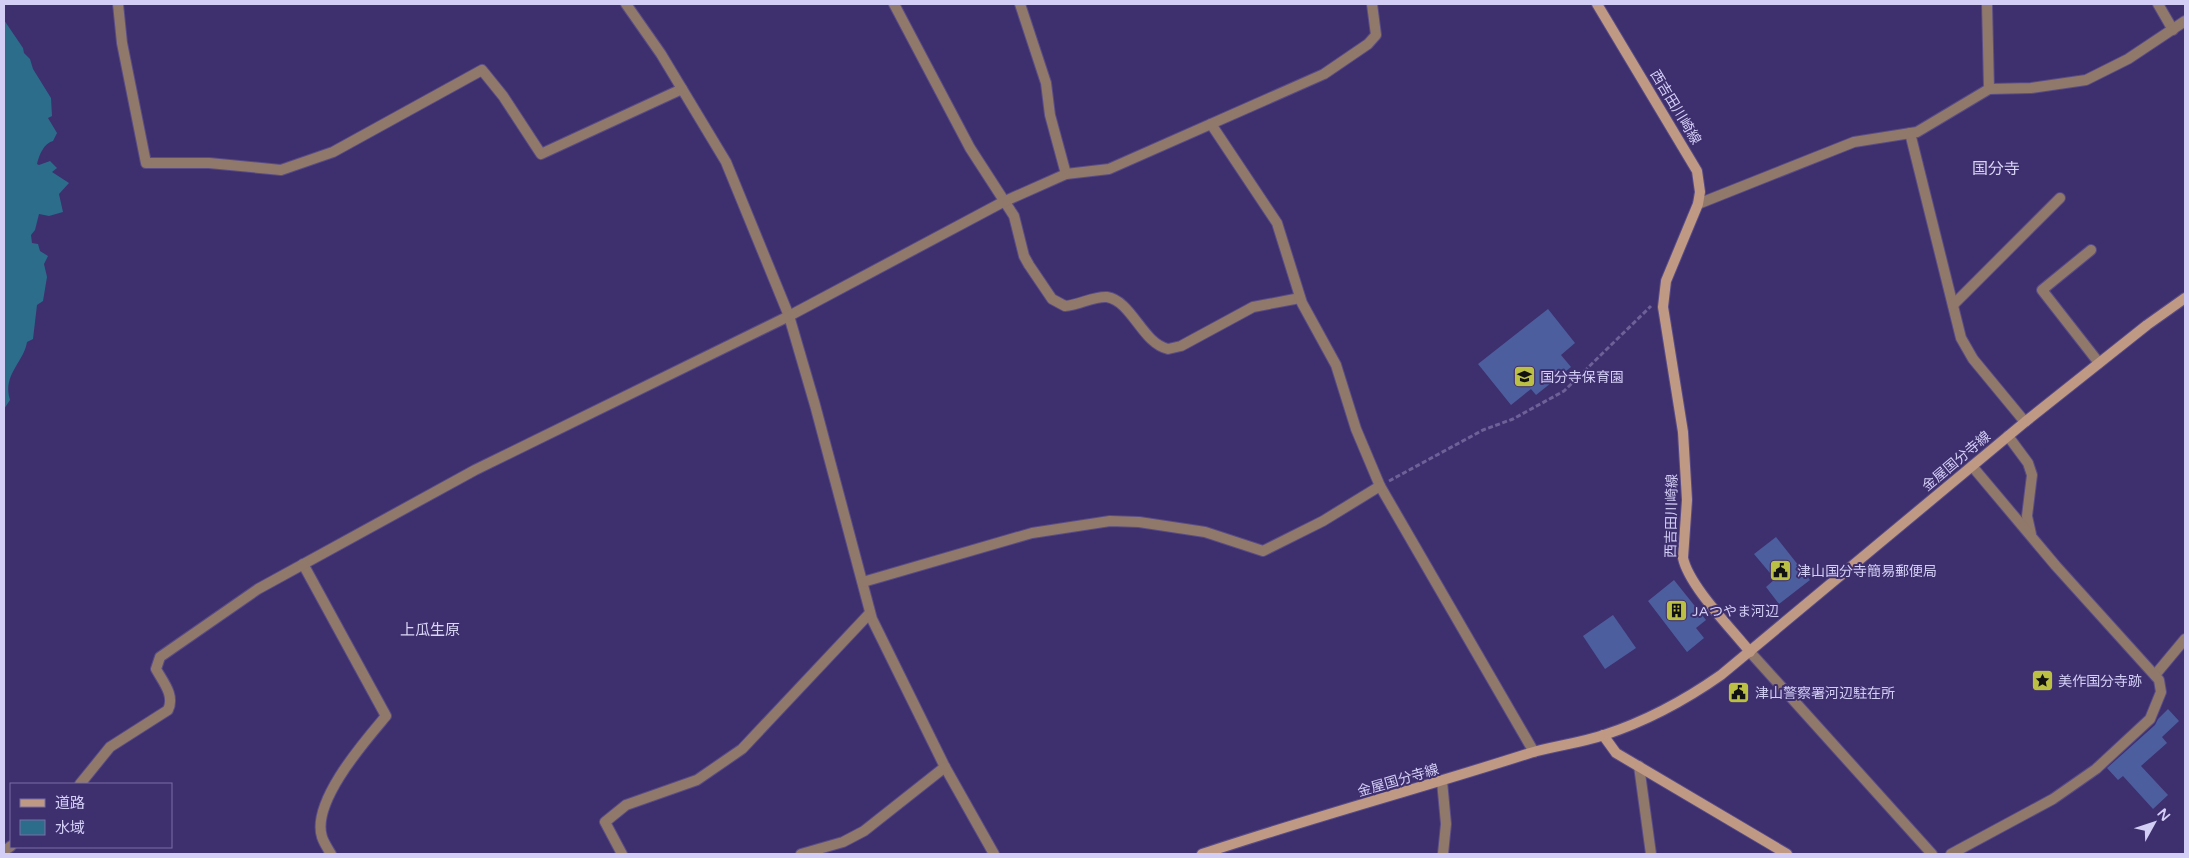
<svg xmlns="http://www.w3.org/2000/svg" width="2189" height="858" font-family="'Varela Round','Noto Sans JP',sans-serif">
<style>
.water{fill:#2b6d8b}
.building{fill:#4d5e9f}
.lines{fill:none;stroke-linecap:round;stroke-linejoin:round}
.minor-casing{stroke:#594c86;stroke-width:12}
.secondary-casing{stroke:#594c86;stroke-width:12}
.path{stroke:#6d6198;stroke-width:3;stroke-dasharray:5 2.5;stroke-linecap:butt}
.minor{stroke:#90786a;stroke-width:10}
.secondary{stroke:#bf9983;stroke-width:10}
.labels{text-anchor:middle;stroke-width:4;stroke-linejoin:round;paint-order:stroke}
.street-label{font-size:14px;fill:#d3cef5;stroke:#3e2f6e}
.poi-label{font-size:14px;fill:#d3cef5;stroke:#3e2f6e;text-anchor:start}
.neighbourhood-label{font-size:15px;fill:#d9d5f4;stroke:#3e2f6e}
.quarter-label{font-size:16px;fill:#d9d5f4;stroke:#3e2f6e}
</style>
<rect width="100%" height="100%" fill="#3e2f6e"/>
<path class="water" d="M4 20 23 48 24 53 30 59 33 69 51 98 52 116 48 118 57 133 53 141C44 143 39 155 37 164L39 165 50 161 57 168 52 172 69 183 59 194 63 212 49 216 39 214 35 230 31 235 32 243 38 244 40 251 48 256 44 264 47 277 43 301 37 305 33 339 27 342C24 362 2 375 10 400L4 409Z"/>
<g class="building">
<path d="M1548 309 1575 343 1561 355 1571 367 1536 395 1531 389 1511 405 1478 364Z"/>
<path d="M1776 537 1810 580 1779 604 1766 587 1775 579 1754 554Z"/>
<path d="M1674 580 1706 620 1696 628 1704 638 1687 652 1648 601Z"/>
<path d="M1613 615 1636 648 1605 669 1583 636Z"/>
<path d="M2168 709 2179 721 2162 737 2167 743 2141 766 2168 795 2153 809 2123 776 2118 780 2107 768 2155 725 2158 719Z"/>
</g>
<g class="lines">
<defs>
<g id="minor">
<path d="M118 4 122 43 146 163H209L281 170 333 152 482 70 503 96 541 154 682 89"/>
<path d="M626 4 661 54 726 162 789 316 815 405 872 619 945 767 994 854"/>
<path d="M894 4 970 148 1014 216 1024 256 1029 265 1052 299 1065 306C1080 305 1093 296 1107 297 1132 301 1142 343 1168 349L1181 346 1253 307 1300 298"/>
<path d="M1020 4 1046 83 1050 115 1066 174"/>
<path d="M1987 4 1989 89"/>
<path d="M2158 4 2173 30"/>
<path d="M1211 124 1277 223 1302 303 1336 365 1356 429 1380 486 1534 752"/>
<path d="M1910 133 1961 338 1973 359 2025 422"/>
<path d="M1698 204 1854 142 1917 132 1989 89 2031 88 2086 80 2128 59 2185 21"/>
<path d="M2091 250 2042 290 2099 363"/>
<path d="M1953 305 2060 198"/>
<path d="M2008 436 2028 463 2032 475 2027 516 2031 534"/>
<path d="M303 564 386 716C365 741 311 802 322 837 324 843 328 849 331 854"/>
<path d="M863 582 1032 533 1110 521 1139 522 1205 532 1263 551 1323 521 1380 486"/>
<path d="M1750 652 1932 854"/>
<path d="M2155 675 2185 639"/>
<path d="M1639 766 1651 854"/>
<path d="M1442 781 1446 824 1443 854"/>
<path d="M80 784 110 747 168 710C175 695 163 682 156 669L160 657 258 589 475 470 789 316 1003 202 1066 174 1109 169 1324 74 1368 44 1376 35 1372 4"/>
<path d="M4 851 11 846"/>
<path d="M622 854 605 822 626 805 697 780 742 749 870 613"/>
<path d="M801 854 843 842 864 831 945 767"/>
<path d="M1951 854 2053 799 2096 769 2150 719 2161 692 2159 680 2056 566 1972 466"/>
</g>
<g id="secondary">
<path d="M1597 4 1697 171 1700 192 1698 204 1666 281 1663 307 1683 432 1687 500 1683 558C1689 586 1731 628 1750 652"/>
<path d="M1603 735 1616 753 1787 854"/>
<path d="M1202 854C1310 818 1421 788 1530 753 1554 746 1580 743 1604 735 1647 721 1684 701 1721 675L2025 422 2147 325 2185 298"/>
</g>
</defs>
<use href="#minor" class="minor-casing"/>
<use href="#secondary" class="secondary-casing"/>
<path class="path" d="M1389 481 1483 430 1513 419 1564 391 1651 306"/>
<use href="#minor" class="minor"/>
<use href="#secondary" class="secondary"/>
</g>
<defs>
<symbol id="school-square" viewBox="-11 -11 22 22"><rect x="-9" y="-9" width="18" height="18" rx="4" fill="#bbc044" stroke="#3e2f6e"/><path d="M0-5L7-2L0 1L-7-2ZM-4 1L0 2.5L4 1V4Q0 6-4 4Z" fill="#111"/></symbol>
<symbol id="civic-square" viewBox="-11 -11 22 22"><rect x="-9" y="-9" width="18" height="18" rx="4" fill="#bbc044" stroke="#3e2f6e"/><path d="M-.6-6.5H3V-4.5H.6V-3L4-1V1h2V6H-6V1h2V-1L-.6-3ZM-1.2 2.5V6h2.4V2.5Z" fill="#111"/></symbol>
<symbol id="building-square" viewBox="-11 -11 22 22"><rect x="-9" y="-9" width="18" height="18" rx="4" fill="#bbc044" stroke="#3e2f6e"/><path d="M-4-6H4V6H1V3H-1V6H-4ZM-2.5-4.3h1.7v1.8h-1.7ZM.8-4.3h1.7v1.8H.8ZM-2.5-1h1.7V.8h-1.7ZM.8-1h1.7V.8H.8Z" fill="#111"/></symbol>
<symbol id="sight-square" viewBox="-11 -11 22 22"><rect x="-9" y="-9" width="18" height="18" rx="4" fill="#bbc044" stroke="#3e2f6e"/><path d="M0-6L1.8-2.2L6-1.7L2.9 1.2L3.7 5.4L0 3.3L-3.7 5.4L-2.9 1.2L-6-1.7L-1.8-2.2Z" fill="#111"/></symbol>
</defs>
<g fill-rule="evenodd">
<use href="#school-square" x="1512" y="364" width="25" height="25"/>
<use href="#civic-square" x="1768" y="558" width="25" height="25"/>
<use href="#building-square" x="1664" y="598" width="25" height="25"/>
<use href="#sight-square" x="2030" y="668" width="25" height="25"/>
<use href="#civic-square" x="1726" y="680" width="25" height="25"/>
</g>
<g class="labels">
<g class="street-label">
<text transform="translate(1676 107) rotate(59)" y="5">西吉田川崎線</text>
<text transform="translate(1956 461) rotate(-40)" y="5">金屋国分寺線</text>
<text transform="translate(1671 516) rotate(-89)" y="5">西吉田川崎線</text>
<text transform="translate(1398 780) rotate(-16)" y="5">金屋国分寺線</text>
</g>
<g class="poi-label">
<text x="1540" y="382">国分寺保育園</text>
<text x="1797" y="576">津山国分寺簡易郵便局</text>
<text x="1692" y="616">JAつやま河辺</text>
<text x="2058" y="686">美作国分寺跡</text>
<text x="1755" y="698">津山警察署河辺駐在所</text>
</g>
<g class="neighbourhood-label">
<text x="430" y="635">上瓜生原</text>
</g>
<g class="quarter-label">
<text x="1996" y="174">国分寺</text>
</g>
</g>
<rect width="2189" height="858" fill="none" stroke="#d3cef5" stroke-width="10"/>
<rect x="10" y="783" width="162" height="65" fill="#3e2f6e" stroke="#7a6fa4"/>
<rect x="20" y="799" width="25" height="8" fill="#bf9983" stroke="#7a6fa4"/>
<text x="55" y="808" font-size="15" fill="#d3cef5">道路</text>
<rect x="20" y="820" width="25" height="15" fill="#2b6d8b" stroke="#7a6fa4"/>
<text x="55" y="833" font-size="15" fill="#d3cef5">水域</text>
<g transform="translate(2154 823) rotate(50)" stroke="#3e2f6e" stroke-width="4" paint-order="stroke">
<path d="M0-4L9 19L0 12L-9 19Z" fill="#d3cef5"/>
<text y="-8" font-size="14" font-weight="bold" text-anchor="middle" fill="#d3cef5">N</text>
</g>
</svg>
